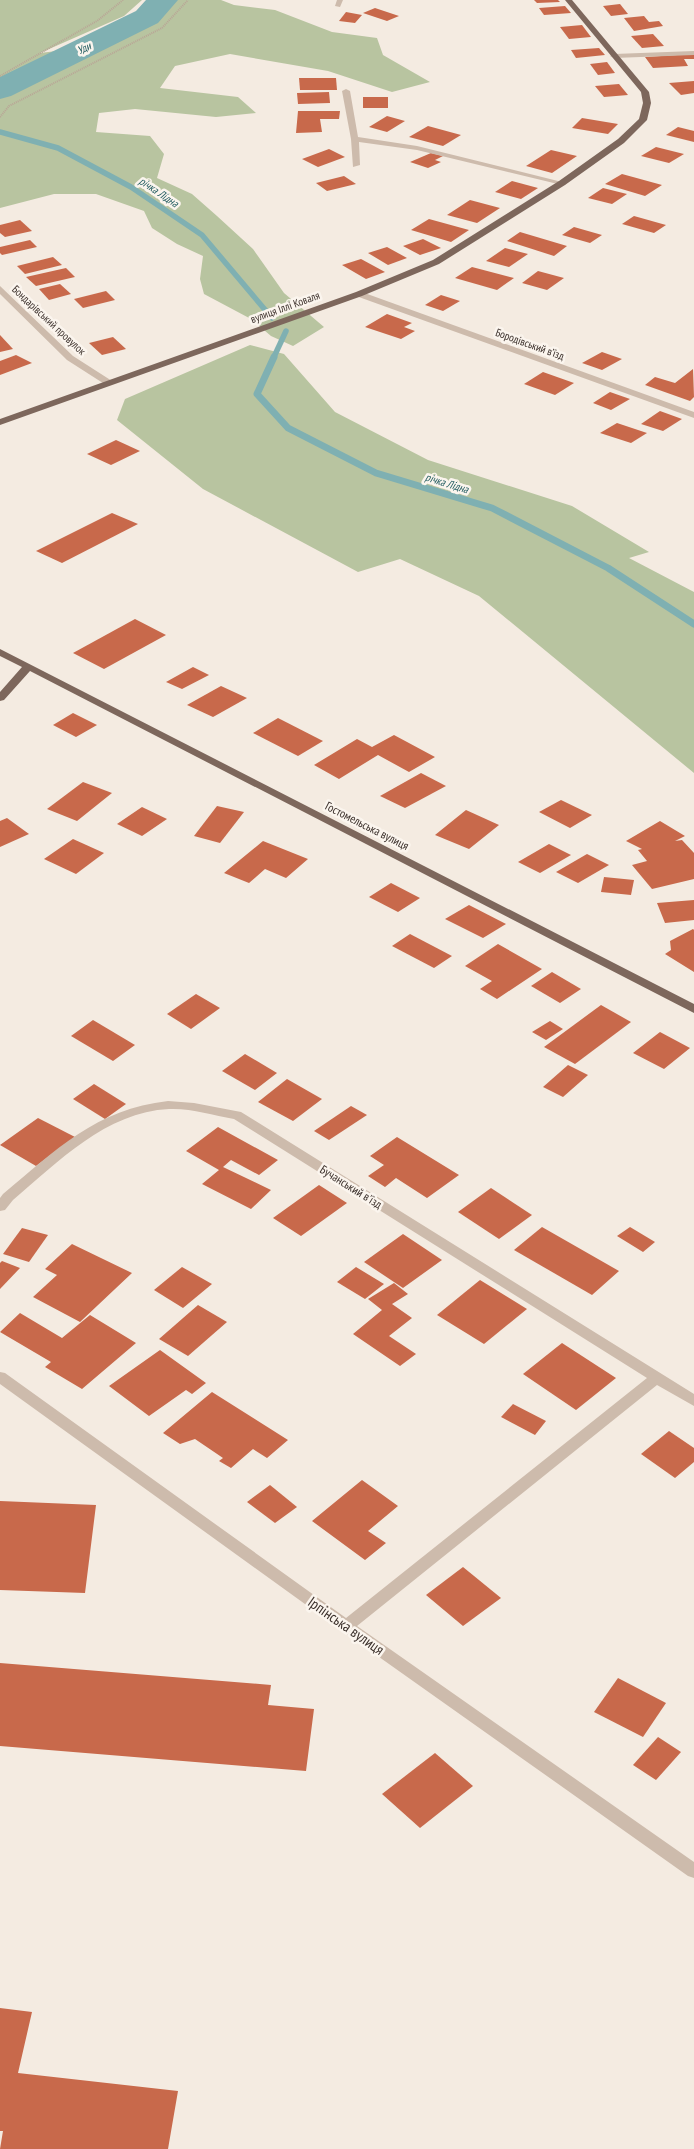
<svg xmlns="http://www.w3.org/2000/svg" width="694" height="2149" font-family="'PT Sans Narrow',sans-serif">
<style>
.green{fill:#b8c4a0}
.lines{fill:none;stroke-linecap:round;stroke-linejoin:round}
.stream-far1{stroke:#7fb0b2;stroke-width:5.5}
.stream{stroke:#7fb0b2;stroke-width:7}
.river{fill:#7fb0b2;fill-rule:evenodd}
.building{fill:#c8694b}
.path{stroke:#b9a596;stroke-width:2;stroke-dasharray:1 1;stroke-linecap:butt}
.street{fill:#cdbbac;fill-rule:evenodd}
.primary{fill:#7d675c;fill-rule:evenodd}
.labels{text-anchor:middle;stroke-width:5;stroke-linejoin:round;paint-order:stroke}
.far-water-label{font-size:11px;font-style:italic;fill:#1f5a5e;stroke:#fbf5ee}
.far-street-label{font-size:11px;fill:#3b302b;stroke:#fbf5ee}
.street-label{font-size:12px;fill:#3b302b;stroke:#fbf5ee}
.near-street-label{font-size:15px;fill:#3b302b;stroke:#fbf5ee}
</style>
<rect width="100%" height="100%" fill="#f4ebe1"/>
<g class="green">
<path d="M0 0H142L124 16 40 53 73 49 0 85Z"/>
<path d="M173 0H221L234 5 275 10 332 32 377 38 383 55 430 82 392 92 328 71 230 54 175 66 160 88 238 97 256 113 216 117 135 109 99 113 96 132 150 136 164 154 157 178 192 194 217 216 253 249 284 293 324 327 293 346 271 336 251 319 204 294 200 279 203 256 177 244 152 228 144 211 96 194H54L0 208V95L11 87 156 21Z"/>
<path d="M250 345 284 354 335 412 428 460 572 506 649 552 629 558 694 592V773L479 596 400 559 358 572 203 489 117 420 125 399Z"/>
</g>
<g class="lines">
<g class="stream-far1">
<path d="M0 132 58 148 131 187 202 235 272 318"/>
<path d="M273 359 286 331"/>
</g>
<path class="stream" d="M274 357 257 394 288 428 376 473 492 508 608 568 694 624"/>
<path class="river" d="M146 0H178L158 23 11 96 0 99V77L136 11Z"/>
</g>
<g class="building">
<path d="M534 0H558L560 2 537 3Z"/>
<path d="M620 4 628 14 611 16 603 6Z"/>
<path d="M565 6 571 13 544 15 539 8Z"/>
<path d="M375 8 399 16 387 21 363 13Z"/>
<path d="M346 12 362 15 355 23 339 21Z"/>
<path d="M644 16 649 22 659 21 663 26 634 31 624 18Z"/>
<path d="M582 25 591 37 569 39 560 27Z"/>
<path d="M653 34 664 46 642 48 631 36Z"/>
<path d="M599 48 605 55 576 58 571 50Z"/>
<path d="M694 54V59H684L688 66 653 68 645 57Z"/>
<path d="M607 62 615 73 598 75 590 64Z"/>
<path d="M299 78H336L337 90H300Z"/>
<path d="M694 81V93L681 95 669 83Z"/>
<path d="M619 84 628 95 604 97 595 86Z"/>
<path d="M329 92 330 103 298 104 297 93Z"/>
<rect x="363" y="97" width="25" height="11"/>
<path d="M298 111H340L339 119H320L322 132 296 133Z"/>
<path d="M387 116 405 121 387 132 369 127Z"/>
<path d="M582 118 618 124 608 134 572 128Z"/>
<path d="M428 126 461 135 443 146 409 137Z"/>
<path d="M678 127 694 131V142L666 135Z"/>
<path d="M656 147 684 154 669 163 641 156Z"/>
<path d="M329 149 345 157 318 167 302 159Z"/>
<path d="M551 150 577 156 552 173 526 166Z"/>
<path d="M431 153 443 156 435 160 441 162 428 168 410 162Z"/>
<path d="M622 174 662 185 645 196 605 184Z"/>
<path d="M344 176 356 184 327 191 316 183Z"/>
<path d="M512 181 538 188 521 199 495 192Z"/>
<path d="M603 188 627 194 612 204 588 198Z"/>
<path d="M470 200 500 208 477 223 447 215Z"/>
<path d="M634 216 666 225 654 233 622 224Z"/>
<path d="M429 219 469 230 451 242 411 230Z"/>
<path d="M20 220 32 231 5 237 0 233V225Z"/>
<path d="M574 227 602 235 590 243 562 235Z"/>
<path d="M520 232 567 246 554 256 507 241Z"/>
<path d="M423 239 441 248 420 255 403 246Z"/>
<path d="M30 240 37 247 2 255 0 253V247Z"/>
<path d="M387 247 407 258 388 265 368 253Z"/>
<path d="M505 248 528 254 509 267 486 261Z"/>
<path d="M53 257 62 265 25 274 17 266Z"/>
<path d="M361 259 385 272 366 279 342 265Z"/>
<path d="M472 267 514 278 497 290 455 278Z"/>
<path d="M66 268 75 277 36 286 26 277Z"/>
<path d="M538 271 564 278 547 290 522 283Z"/>
<path d="M60 284 71 294 49 300 39 289Z"/>
<path d="M106 291 115 300 83 308 74 299Z"/>
<path d="M441 295 460 301 443 311 425 305Z"/>
<path d="M387 314 412 323 404 327 415 331 401 339 365 327Z"/>
<path d="M0 335 13 349 0 352Z"/>
<path d="M113 337 126 349 102 355 89 343Z"/>
<path d="M602 352 622 359 602 370 582 363Z"/>
<path d="M16 355 32 363 0 375V361Z"/>
<path d="M693 369 694 397 690 401 645 385 655 377 675 383Z"/>
<path d="M543 372 574 383 555 395 524 384Z"/>
<path d="M610 392 630 399 611 410 593 403Z"/>
<path d="M660 411 682 419 663 431 641 424Z"/>
<path d="M617 423 647 433 631 443 600 433Z"/>
<path d="M116 440 140 451 111 465 87 454Z"/>
<path d="M112 513 138 524 62 563 36 551Z"/>
<path d="M135 619 166 635 104 669 73 653Z"/>
<path d="M193 667 209 675 182 689 166 682Z"/>
<path d="M221 686 247 698 213 717 187 705Z"/>
<path d="M73 713 97 725 76 737 53 725Z"/>
<path d="M278 718 323 741 298 756 253 733Z"/>
<path d="M394 735 435 757 409 772 378 755 339 779 314 765 357 739 372 747Z"/>
<path d="M421 773 446 786 405 808 380 796Z"/>
<path d="M83 782 112 793 77 821 47 809Z"/>
<path d="M561 800 592 815 570 828 539 812Z"/>
<path d="M217 806 244 812 220 843 194 836Z"/>
<path d="M142 807 167 819 142 836 117 824Z"/>
<path d="M466 810 499 825 469 849 435 835Z"/>
<path d="M7 818 29 834 0 847V821Z"/>
<path d="M660 821 685 836 675 841 682 840 694 853V879L652 889 632 865 647 861 638 850 642 849 626 841Z"/>
<path d="M73 839 104 853 76 874 44 859Z"/>
<path d="M263 841 308 859 286 878 265 869 249 883 224 873Z"/>
<path d="M549 844 571 855 540 873 518 862Z"/>
<path d="M587 854 609 865 578 883 556 872Z"/>
<path d="M604 877 634 880 631 895 601 892Z"/>
<path d="M391 883 420 898 398 912 369 897Z"/>
<path d="M694 900V920L665 923 657 903Z"/>
<path d="M469 905 506 924 483 938 445 919Z"/>
<path d="M693 929 694 930V972L665 954 671 950 670 941Z"/>
<path d="M410 934 452 956 434 968 392 946Z"/>
<path d="M498 944 542 969 497 999 480 989 492 981 465 966Z"/>
<path d="M552 972 581 989 560 1003 531 986Z"/>
<path d="M196 994 220 1008 191 1029 167 1014Z"/>
<path d="M601 1005 631 1022 575 1064 544 1047Z"/>
<path d="M93 1020 135 1045 113 1061 71 1036Z"/>
<path d="M550 1021 563 1029 546 1040 532 1032Z"/>
<path d="M660 1032 690 1048 664 1069 633 1053Z"/>
<path d="M245 1054 277 1073 255 1090 222 1071Z"/>
<path d="M568 1065 588 1075 563 1097 543 1087Z"/>
<path d="M287 1079 322 1099 293 1121 258 1102Z"/>
<path d="M94 1084 126 1104 105 1119 73 1099Z"/>
<path d="M351 1106 367 1115 329 1140 314 1131Z"/>
<path d="M38 1118 75 1137 36 1166 0 1145Z"/>
<path d="M218 1127 278 1160 259 1175 231 1160 223 1167 271 1190 251 1209 202 1184 219 1170 186 1151Z"/>
<path d="M397 1137 459 1175 427 1198 396 1178 385 1187 368 1176 384 1165 370 1156Z"/>
<path d="M319 1185 347 1203 301 1236 273 1218Z"/>
<path d="M491 1188 532 1215 499 1239 458 1212Z"/>
<path d="M542 1227 619 1271 592 1295 514 1250Z"/>
<path d="M630 1227 655 1242 643 1252 617 1236Z"/>
<path d="M22 1228 48 1235 29 1262 3 1254Z"/>
<path d="M403 1234 442 1260 403 1288 364 1262Z"/>
<path d="M72 1244 132 1273 80 1322 33 1297 57 1275 45 1269Z"/>
<path d="M2 1261 20 1268 0 1289V1263Z"/>
<path d="M182 1267 212 1284 183 1308 154 1290Z"/>
<path d="M356 1267 384 1284 365 1299 337 1282Z"/>
<path d="M480 1280 527 1309 484 1344 437 1315Z"/>
<path d="M394 1283 408 1294 392 1304 412 1318 389 1336 416 1354 400 1366 353 1334 382 1310 368 1299Z"/>
<path d="M198 1305 227 1322 188 1356 159 1339Z"/>
<path d="M20 1313 62 1338 90 1315 136 1343 82 1389 45 1367 51 1362 0 1332Z"/>
<path d="M562 1343 616 1378 576 1410 523 1374Z"/>
<path d="M160 1350 206 1383 192 1394 186 1390 149 1416 109 1386Z"/>
<path d="M212 1392 288 1440 267 1458 253 1449 231 1468 219 1461 223 1458 195 1439 180 1444 163 1433Z"/>
<path d="M513 1404 546 1421 535 1435 501 1417Z"/>
<path d="M669 1431 694 1448V1462L675 1478 641 1454Z"/>
<path d="M362 1480 398 1506 368 1531 386 1543 365 1560 312 1521Z"/>
<path d="M270 1485 297 1507 275 1523 247 1502Z"/>
<path d="M0 1501 96 1505 85 1593 0 1590Z"/>
<path d="M463 1567 501 1598 463 1626 426 1595Z"/>
<path d="M0 1663 271 1685 268 1705 314 1709 306 1771 0 1746Z"/>
<path d="M618 1678 666 1703 643 1737 594 1712Z"/>
<path d="M658 1737 681 1752 656 1780 633 1765Z"/>
<path d="M435 1753 473 1786 420 1828 382 1794Z"/>
<path d="M0 2008 32 2012 18 2073 178 2091 168 2149H0L3 2131H0Z"/>
</g>
<g class="lines">
<g class="path">
<path d="M0 76 97 21 123 0"/>
<path d="M0 117 9 106 162 28 188 0"/>
</g>
<g class="street">
<path d="M337 0H343L340 7 335 6Z"/>
<path d="M694 51V55L614 58 610 56 614 54Z"/>
<path d="M346 89 350 91 358 137 417 146 566 183 562 185 417 150 359 142 360 165 353 167 351 139 342 91Z"/>
<path d="M0 286 73 356 112 381V385H106L67 360 0 294Z"/>
<path d="M359 291 694 412V418L356 296 355 294Z"/>
<path d="M168 1101 194 1103 241 1112 694 1394V1406L657 1385 357 1626 694 1862V1878L688 1876 341 1630 0 1384V1372L5 1373 346 1618 647 1378 234 1119C212 1115 191 1108 169 1109 106 1112 58 1162 13 1200L5 1210 0 1211V1198L3 1194C56 1150 96 1109 168 1101Z"/>
</g>
<g class="primary">
<path d="M565 0H572L649 92 651 103 647 120 624 143 565 185 439 264 362 296 0 425V419L356 292 433 260 559 181 618 139 639 119 643 103 641 92Z"/>
<path d="M0 649 694 1004V1013L30 671 4 700 0 701V692L22 667 0 656Z"/>
</g>
</g>
<g class="labels">
<g class="far-water-label">
<text transform="translate(84 48) rotate(-26)" y="4">Уди</text>
<text transform="translate(159 192) rotate(34)" y="4">річка Лідна</text>
<text transform="translate(447 483) rotate(17)" y="4">річка Лідна</text>
</g>
<g class="far-street-label">
<text transform="translate(285 307) rotate(-20)" y="4">вулиця Іллі Коваля</text>
<text transform="translate(49 320) rotate(43)" y="4">Бондарівський провулок</text>
<text transform="translate(530 344) rotate(20)" y="4">Бородівський в’їзд</text>
</g>
<g class="street-label">
<text transform="translate(367 826) rotate(27)" y="4">Гостомельська вулиця</text>
<text transform="translate(351 1187) rotate(32)" y="4">Бучанський в'їзд</text>
</g>
<g class="near-street-label">
<text transform="translate(346 1626) rotate(35)" y="5">Ірпінська вулиця</text>
</g>
</g>
</svg>
